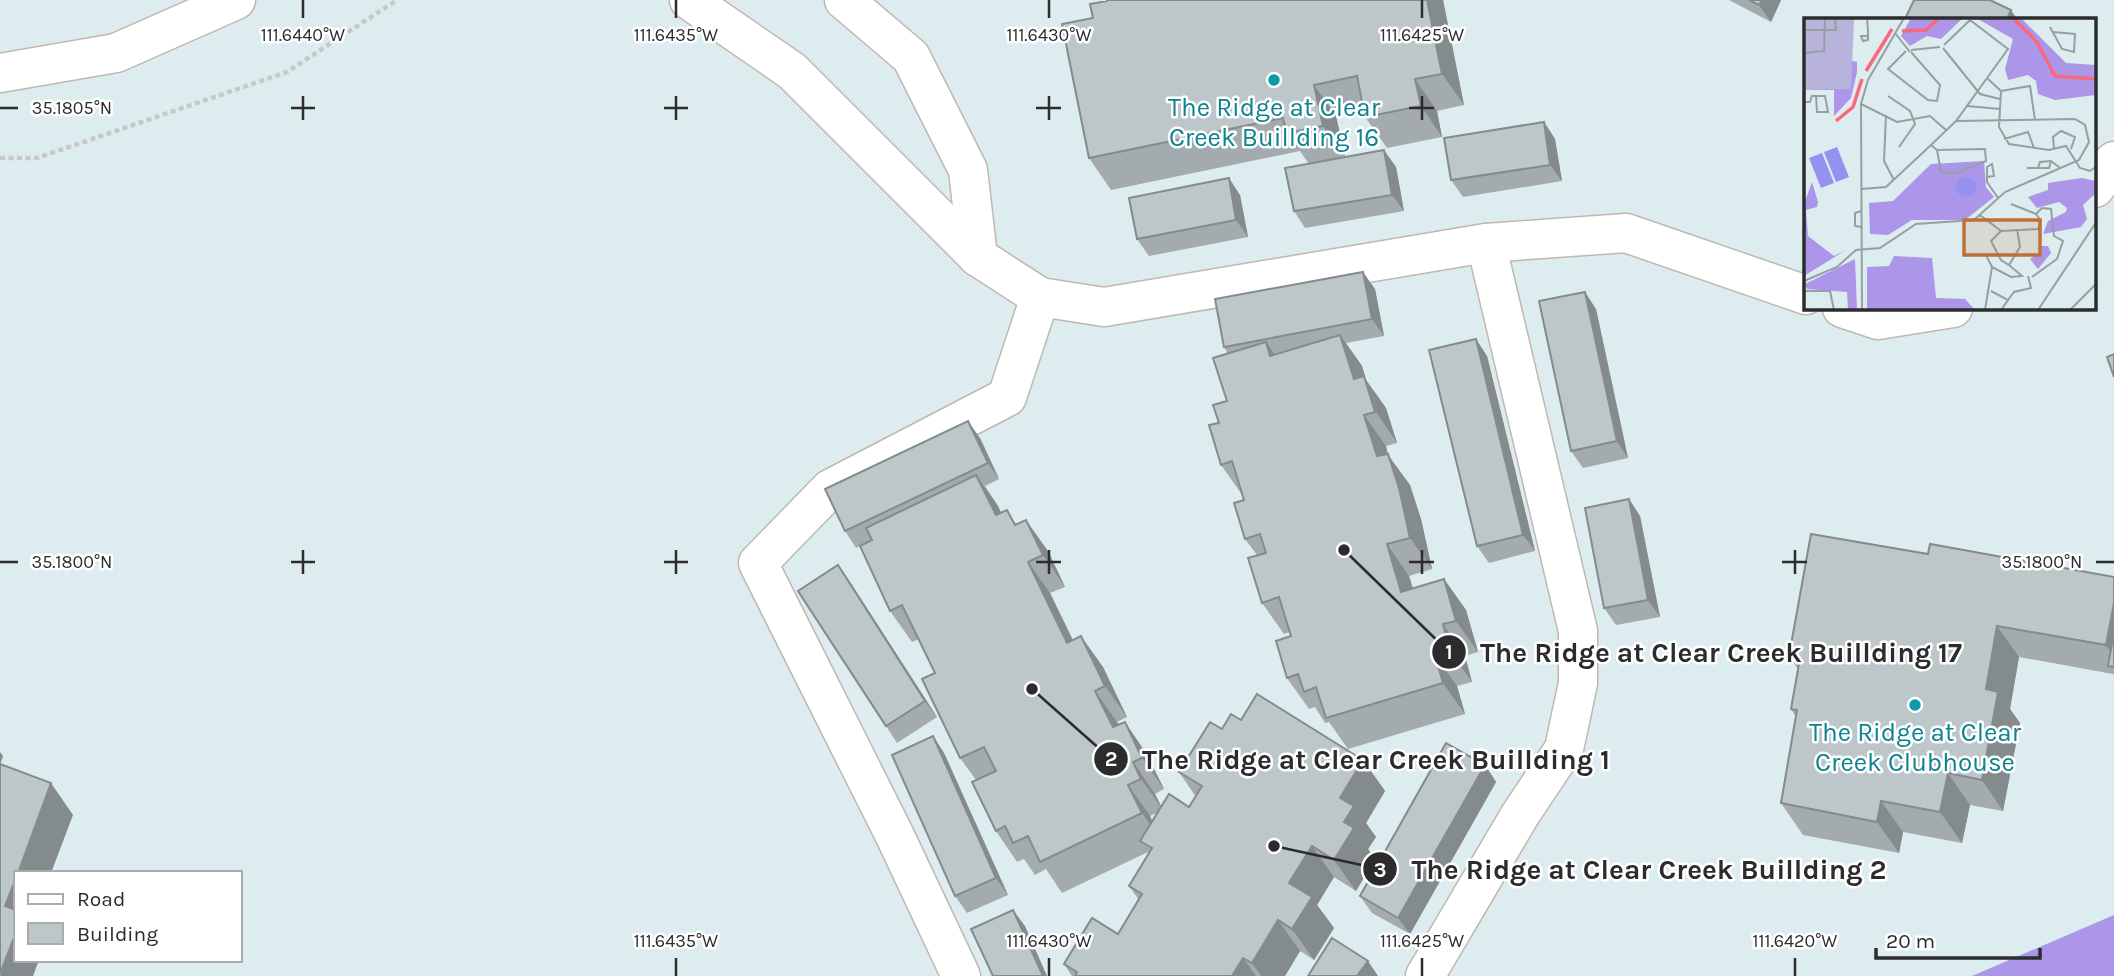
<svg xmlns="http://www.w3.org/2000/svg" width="2114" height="976" font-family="Karla,sans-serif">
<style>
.green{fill:#ac96e9}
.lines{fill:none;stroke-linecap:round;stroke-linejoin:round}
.street-casing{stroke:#c1b7b1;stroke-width:41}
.path{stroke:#c8c8c8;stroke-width:4.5;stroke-dasharray:5 3.5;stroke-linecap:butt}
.street{stroke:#fff;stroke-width:38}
.wall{fill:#a3abae;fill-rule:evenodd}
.shaded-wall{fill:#848b8d}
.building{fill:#bdc7ca;stroke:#848b8d;stroke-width:2}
.ticks{fill:none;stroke:#2c2c2c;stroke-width:2.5}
.culture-dot{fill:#0f9aa8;stroke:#fff;stroke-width:2.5}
.labels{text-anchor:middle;stroke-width:5;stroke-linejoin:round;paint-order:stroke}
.culture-label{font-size:26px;fill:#0d838f;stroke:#fff}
.inset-river{fill:none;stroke:#f8697c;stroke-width:3.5}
.inset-road{fill:none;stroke:#969fa1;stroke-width:2}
.view{fill:#c06f36;fill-opacity:0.15;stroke:#c06f36;stroke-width:3.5}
.inset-edge{fill:none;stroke:#2c2c2c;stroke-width:3.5}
.ticks-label{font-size:18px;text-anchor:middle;fill:#2c2c2c;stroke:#fff;stroke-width:5;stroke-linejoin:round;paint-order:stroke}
.leader{fill:none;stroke:#2c2c2c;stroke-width:2.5}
.callout-dot{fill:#2c2c2c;stroke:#fff;stroke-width:2.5}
.mark-label{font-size:21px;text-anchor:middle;font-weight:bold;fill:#fff}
.callout-label{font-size:28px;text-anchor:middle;font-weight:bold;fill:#2c2c2c;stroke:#fff;stroke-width:5;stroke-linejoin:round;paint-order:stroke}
</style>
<rect width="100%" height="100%" fill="#ddecef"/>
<path class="green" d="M2114 915V976H1972Z"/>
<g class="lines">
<defs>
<g id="street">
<path d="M689 0 792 71 978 257 1040 297 1104 307 1486 243 1626 233 1806 295"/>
<path d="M844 0 911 57 968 170 978 257"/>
<path d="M0 73 116 53 236 0"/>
<path d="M2095 188 2114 161"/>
<path d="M1842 308 1878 320 1953 308"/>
<path d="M961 976 895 836 758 563 830 489 1007 397 1040 297"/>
<path d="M1425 976 1520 815 1564 749 1578 683V631L1486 243"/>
</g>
</defs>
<use href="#street" class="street-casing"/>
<path class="path" d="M0 158H37L287 72 397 0"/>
<use href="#street" class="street"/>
</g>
<g class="wall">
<path d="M1443 0 1464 105 1437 111 1442 137 1387 148 1365 117 1364 110 1336 116 1345 157 1396 167 1404 211 1305 228 1294 211 1309 164 1300 151 1111 190 1089 158Z"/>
<path d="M1729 0H1781L1771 22Z"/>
<path d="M1544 122 1555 139 1562 181 1463 197 1451 180Z"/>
<path d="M1240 195 1248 237 1149 256 1137 239Z"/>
<path d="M1375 289 1384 336 1346 343 1362 366 1366 380 1386 408 1397 443 1386 446 1388 455 1410 485 1421 519 1432 569 1409 576 1413 588 1444 579 1466 610 1478 652 1465 656 1472 682 1457 686 1465 714 1348 749 1329 722 1325 723 1315 707 1309 709 1287 678 1291 636 1290 632 1284 634 1262 603 1257 555 1245 539 1244 500 1243 496 1221 465 1219 423 1227 401 1228 354 1224 347Z"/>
<path d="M1596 309 1628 458 1583 468 1571 451Z"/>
<path d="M1487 356 1535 551 1489 563 1477 546Z"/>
<path d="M980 438 999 479 985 486 998 506 1001 513 1017 524 1048 551 1065 587 1050 593 1073 640 1103 667 1127 717 1117 722 1146 753 1164 789 1155 794 1161 807H1189L1196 797 1179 772 1222 729 1241 720 1363 760 1385 791 1366 823 1376 837 1368 849 1375 859 1356 891 1334 877 1317 905 1334 928 1314 960 1300 951 1285 976H1072L1064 964 1118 934 1139 900 1129 886 1149 853 1148 852 1062 893 1046 869 1035 875 1024 859 1017 862 996 831 976 780 960 758 935 673 919 639 912 642 890 611 868 542 856 548 845 531ZM1157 813 1152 821 1150 816Z"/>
<path d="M1629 499 1640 516 1660 617 1616 625 1604 608Z"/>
<path d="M1928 554 2114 577V675L2113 674 2019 657 2010 709 2020 723 2003 811 1970 805 1962 843 1903 832 1899 853 1803 835 1781 803 1796 717 1791 709 1798 669 1789 656Z"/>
<path d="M850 582 937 717 897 743 886 726Z"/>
<path d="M933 736 944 753 1008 895 967 913 955 896Z"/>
<path d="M1485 765 1496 782 1410 934 1372 913 1360 896Z"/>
</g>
<g class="shaded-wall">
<path d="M1427 0H1443L1464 105 1442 74Z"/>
<path d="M1762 0H1781L1771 22 1759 5Z"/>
<path d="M2011 10 2017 19H2007Z"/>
<path d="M1415 79 1437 111 1442 137 1421 106Z"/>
<path d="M1314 85 1336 116 1345 157 1323 126Z"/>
<path d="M1544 122 1555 139 1562 181 1550 165Z"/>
<path d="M1384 150 1396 167 1404 211 1392 195Z"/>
<path d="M1229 178 1240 195 1248 237 1236 220Z"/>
<path d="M1363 272 1375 289 1384 336 1372 319Z"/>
<path d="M1585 292 1596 309 1628 458 1617 441Z"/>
<path d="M1340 335 1362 366 1366 380 1386 408 1397 443 1354 379Z"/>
<path d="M1476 339 1487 356 1535 551 1523 535Z"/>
<path d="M1266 342 1287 373 1270 356Z"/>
<path d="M1364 415 1386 446 1388 455 1410 485 1421 519 1432 569 1410 538 1377 456Z"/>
<path d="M968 421 980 438 999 479 988 463Z"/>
<path d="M976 475 998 506 1017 547 996 515Z"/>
<path d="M1629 499 1640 516 1660 617 1648 600Z"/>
<path d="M1026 520 1048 551 1065 587 1043 555Z"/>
<path d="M1387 544 1409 576 1423 623 1401 592Z"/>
<path d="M1028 562 1050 593 1089 674 1067 643Z"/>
<path d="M838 565 850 582 937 717 925 701Z"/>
<path d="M1444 579 1466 610 1478 652 1456 621Z"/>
<path d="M2114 603V657L2106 645Z"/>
<path d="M1443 624 1465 656 1472 682 1450 651Z"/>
<path d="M1997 626 2019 657 2010 709 2020 723 2003 811 1982 780 1986 689Z"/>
<path d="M1081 636 1103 667 1127 717 1105 686Z"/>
<path d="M1435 655 1457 686 1465 714 1443 683Z"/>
<path d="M1095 691 1117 722 1135 758 1113 727Z"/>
<path d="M1125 722 1146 753 1164 789 1142 758Z"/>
<path d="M933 736 944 753 1008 895 996 878Z"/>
<path d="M0 752 3 756 0 765Z"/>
<path d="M1363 760 1385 791 1366 823 1376 837 1368 849 1375 859 1356 891 1334 860 1344 822 1340 798Z"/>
<path d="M1133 762 1155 794 1163 810 1141 779Z"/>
<path d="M1485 765 1496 782 1410 934 1398 918Z"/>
<path d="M1948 773 1970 805 1962 843 1940 812Z"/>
<path d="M51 783 73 815 51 873H18Z"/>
<path d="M1128 785 1150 816 1164 845 1142 813Z"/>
<path d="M1881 801 1903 832 1899 853 1877 822Z"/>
<path d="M1312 846 1334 877 1317 905 1334 928 1314 960 1292 929 1289 883Z"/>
<path d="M16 878V921L5 906Z"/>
<path d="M1013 910 1025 926 1047 976H1043Z"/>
<path d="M1278 920 1300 951 1285 976H1261L1252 963Z"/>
<path d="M16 932V960H39L33 976H0Z"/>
<path d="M1243 958 1256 976H1232Z"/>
<path d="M1368 961 1378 976H1357Z"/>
</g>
<g class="building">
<path d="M1107 0H1427L1442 74 1415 79 1421 106 1365 117 1357 76 1314 85 1323 126 1287 133 1283 118 1089 158 1062 24 1093 18 1090 4 1107 1Z"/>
<path d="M1749 0H1762L1759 5Z"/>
<path d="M1914 0H1990L2011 10 2007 19H1905Z"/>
<path d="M1544 122 1550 165 1451 180 1444 138Z"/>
<path d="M1384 150 1392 195 1294 211 1285 168Z"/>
<path d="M1229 178 1236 220 1137 239 1129 198Z"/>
<path d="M1363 272 1372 319 1224 347 1215 299Z"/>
<path d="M1585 292 1617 441 1571 451 1539 301Z"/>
<path d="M1340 335 1354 379 1364 376 1375 412 1364 415 1377 456 1388 454 1399 488 1410 538 1387 544 1401 592 1444 579 1456 621 1443 624 1450 651 1435 655 1443 683 1326 718 1316 687 1304 692 1298 674 1287 678 1276 641 1291 636 1279 597 1262 603 1248 558 1266 553 1260 534 1245 539 1234 503 1244 500 1232 461 1221 465 1209 425 1219 423 1213 405 1227 401 1213 358 1266 342 1270 356Z"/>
<path d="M1476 339 1523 535 1477 546 1429 350Z"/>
<path d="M2114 354V377L2107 357Z"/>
<path d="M968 421 988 463 845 531 825 489Z"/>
<path d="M976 475 996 515 1007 510 1015 525 1026 520 1043 555 1028 562 1067 643 1081 636 1105 686 1095 691 1113 727 1125 722 1142 758 1133 762 1141 779 1128 785 1142 813 1040 862 1028 836 1013 843 1005 826 996 831 972 782 996 771 984 747 960 758 922 679 935 673 902 605 890 611 860 546 872 540 866 528Z"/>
<path d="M1629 499 1648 600 1604 608 1585 508Z"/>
<path d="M1811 534 1928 554 1930 544 2114 577V603L2106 645 1997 626 1986 689 1998 692 1982 780 1948 773 1940 812 1881 801 1877 822 1781 803 1797 710 1791 709 1800 658 1789 656Z"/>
<path d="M838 565 925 701 886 726 798 591Z"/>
<path d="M2114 632V667L2108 666Z"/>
<path d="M1257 694 1363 760 1340 798 1354 806 1344 822 1354 828 1334 860 1312 846 1289 883 1312 897 1292 929 1278 920 1252 963 1243 958 1232 976H1075L1077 972 1064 964 1092 918 1118 934 1142 894 1129 886 1152 848 1140 841 1169 794 1189 807 1202 786 1179 772 1210 722 1222 729 1231 714 1241 720Z"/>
<path d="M933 736 996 878 955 896 892 755Z"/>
<path d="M1446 743 1485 765 1398 918 1360 896Z"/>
<path d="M0 764 51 783 18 873H16V878L5 906 16 910V932L0 974Z"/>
<path d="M1013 910 1043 976H993L971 929Z"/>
<path d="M1332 938 1368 961 1357 976H1308Z"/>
</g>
<path class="ticks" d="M303 0V18M676 0V18M1049 0V18M1422 0V18M303 96V120M676 96V120M1049 96V120M1422 96V120M0 108H18M291 108H315M664 108H688M1036 108H1061M1409 108H1434M303 550V574M676 550V574M1049 550V574M1422 550V574M1795 550V574M0 562H18M291 562H315M664 562H688M1036 562H1061M1409 562H1434M1782 562H1807M2096 562H2114M676 958V976M1049 958V976M1422 958V976M1795 958V976"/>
<g class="culture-dot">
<circle cx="1274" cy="80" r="7"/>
<circle cx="1915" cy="705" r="7"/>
</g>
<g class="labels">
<g class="culture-label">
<text x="1274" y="116">The Ridge at Clear<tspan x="1274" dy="30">Creek Buillding 16</tspan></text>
<text x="1915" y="741">The Ridge at Clear<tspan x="1915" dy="30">Creek Clubhouse</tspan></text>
</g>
</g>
<g transform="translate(1804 18)">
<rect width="292" height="292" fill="#ddecef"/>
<path d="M107 0H159L137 21 123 18 106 28 97 18ZM217 0 262 45 292 47V77L251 82 234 76 232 63 224 57 204 62 201 51 209 21 172 0ZM43 42 53 44V54L47 80 30 98V72H0V58ZM180 143 182 169 190 179 161 202H108L84 217 66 216 65 185 89 183 127 146ZM278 160 292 163V175L279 187 283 201 277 209 239 216 244 203 262 194 263 190 255 184 233 190 224 179 244 172V165ZM8 164 14 184 13 189 2 192 4 218 30 238 42 232 0 258V186ZM237 228H244L247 235 234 251 226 241 236 235ZM90 238 128 240 132 280 161 281 171 292H63V249L85 248ZM51 241 53 292H44L43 274 3 271 1 266Z" fill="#ac96e9"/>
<path d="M50 0 47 71 0 72V1Z" fill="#b8b3da"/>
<path d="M33 129 45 159 32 164 20 134ZM18 135 30 165 17 170 5 140ZM152 169a10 10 0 1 1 20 0a10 10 0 1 1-20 0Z" fill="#9491f1"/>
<path class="inset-river" d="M209 0 233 24 251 58 293 61M98 13 122 12 135 0M62 53 88 11M32 103 49 89 58 61"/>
<path class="inset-road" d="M63 0 64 13V22L59 23 57 18H64M246 9 258 31 270 34 271 16 249 14M0 12H32L31 0M91 15 106 34 103 30M139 30 176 76 196 81M107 32 136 29M102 33 84 51 124 82 133 83 136 67 107 34M0 35 20 33 21 0M184 61 197 73 195 109 205 126 245 132 262 128 276 150 286 153 293 148M197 73 226 68 231 102M84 78 106 93 111 106 95 129M0 84H6L8 78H21L24 94H13L12 78M57 86 93 104 126 98 142 112M163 88 196 91M82 97 80 143 90 162M200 121 224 114 230 130M127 127 133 132 181 131 182 143 153 155 137 154 133 132M250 131 249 119 257 113 271 119 267 131M223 150H245L247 143M234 150 236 144 247 143 256 150M183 159 190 158 188 146 183 149V164L194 180M57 171 82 169 127 127 152 103 204 31 166 2 140 27M176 197 197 213 234 211 237 203 232 196 207 186M57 209 51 208V195L57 193M197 213 187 223 197 242 205 247 216 229 213 211M182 237 188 249 207 259 218 258 205 247M228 259 253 241 259 223 250 218 247 191 238 190 232 196M0 263 33 249 52 232 76 230 112 206 170 202 201 174 275 142 285 124 281 107 271 101 152 103M0 273H26L30 292M187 273 204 282 197 292M204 282 210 274 227 270 224 258M58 292 57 86 64 62 100 0M181 292 188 249M234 292 293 203M266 292 293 265"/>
<path class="view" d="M160 202H236V237H160Z"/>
<rect width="292" height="292" class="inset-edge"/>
</g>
<g class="ticks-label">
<text x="303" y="41">111.6440°W</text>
<text x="676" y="41">111.6435°W</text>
<text x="1049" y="41">111.6430°W</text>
<text x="1422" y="41">111.6425°W</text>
<text x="72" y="114">35.1805°N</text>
<text x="72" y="568">35.1800°N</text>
<text x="2042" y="568">35.1800°N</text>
<text x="676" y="947">111.6435°W</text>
<text x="1049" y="947">111.6430°W</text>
<text x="1422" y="947">111.6425°W</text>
<text x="1795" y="947">111.6420°W</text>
</g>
<path class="leader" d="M1344 550L1449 652M1032 689L1111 759M1274 846L1380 869"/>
<g class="callout-dot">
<circle cx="1344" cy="550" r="7"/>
<circle cx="1032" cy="689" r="7"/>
<circle cx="1274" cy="846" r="7"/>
<circle cx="1449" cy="652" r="18"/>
<circle cx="1111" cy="759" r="18"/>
<circle cx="1380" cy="869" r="18"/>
</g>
<g class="mark-label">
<text x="1449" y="659">1</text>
<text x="1111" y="766">2</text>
<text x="1380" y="877">3</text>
</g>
<g class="callout-label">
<text x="1721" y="662">The Ridge at Clear Creek Buillding 17</text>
<text x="1376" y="769">The Ridge at Clear Creek Buillding 1</text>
<text x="1649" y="879">The Ridge at Clear Creek Buillding 2</text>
</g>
<rect x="14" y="871" width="228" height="91" fill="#ffffff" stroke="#ababab" stroke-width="2"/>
<rect x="28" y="894" width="35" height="10" fill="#ffffff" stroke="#ababab" stroke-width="2"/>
<text x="77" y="906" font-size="21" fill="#2c2c2c">Road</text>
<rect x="28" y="923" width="35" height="21" fill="#bdc7ca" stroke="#ababab" stroke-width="2"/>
<text x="77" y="941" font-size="21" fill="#2c2c2c">Building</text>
<path d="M1876 948v10h164v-10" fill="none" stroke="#2c2c2c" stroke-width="3.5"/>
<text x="1886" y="948" font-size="21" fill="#2c2c2c" stroke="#ffffff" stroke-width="5" paint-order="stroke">20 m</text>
</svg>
